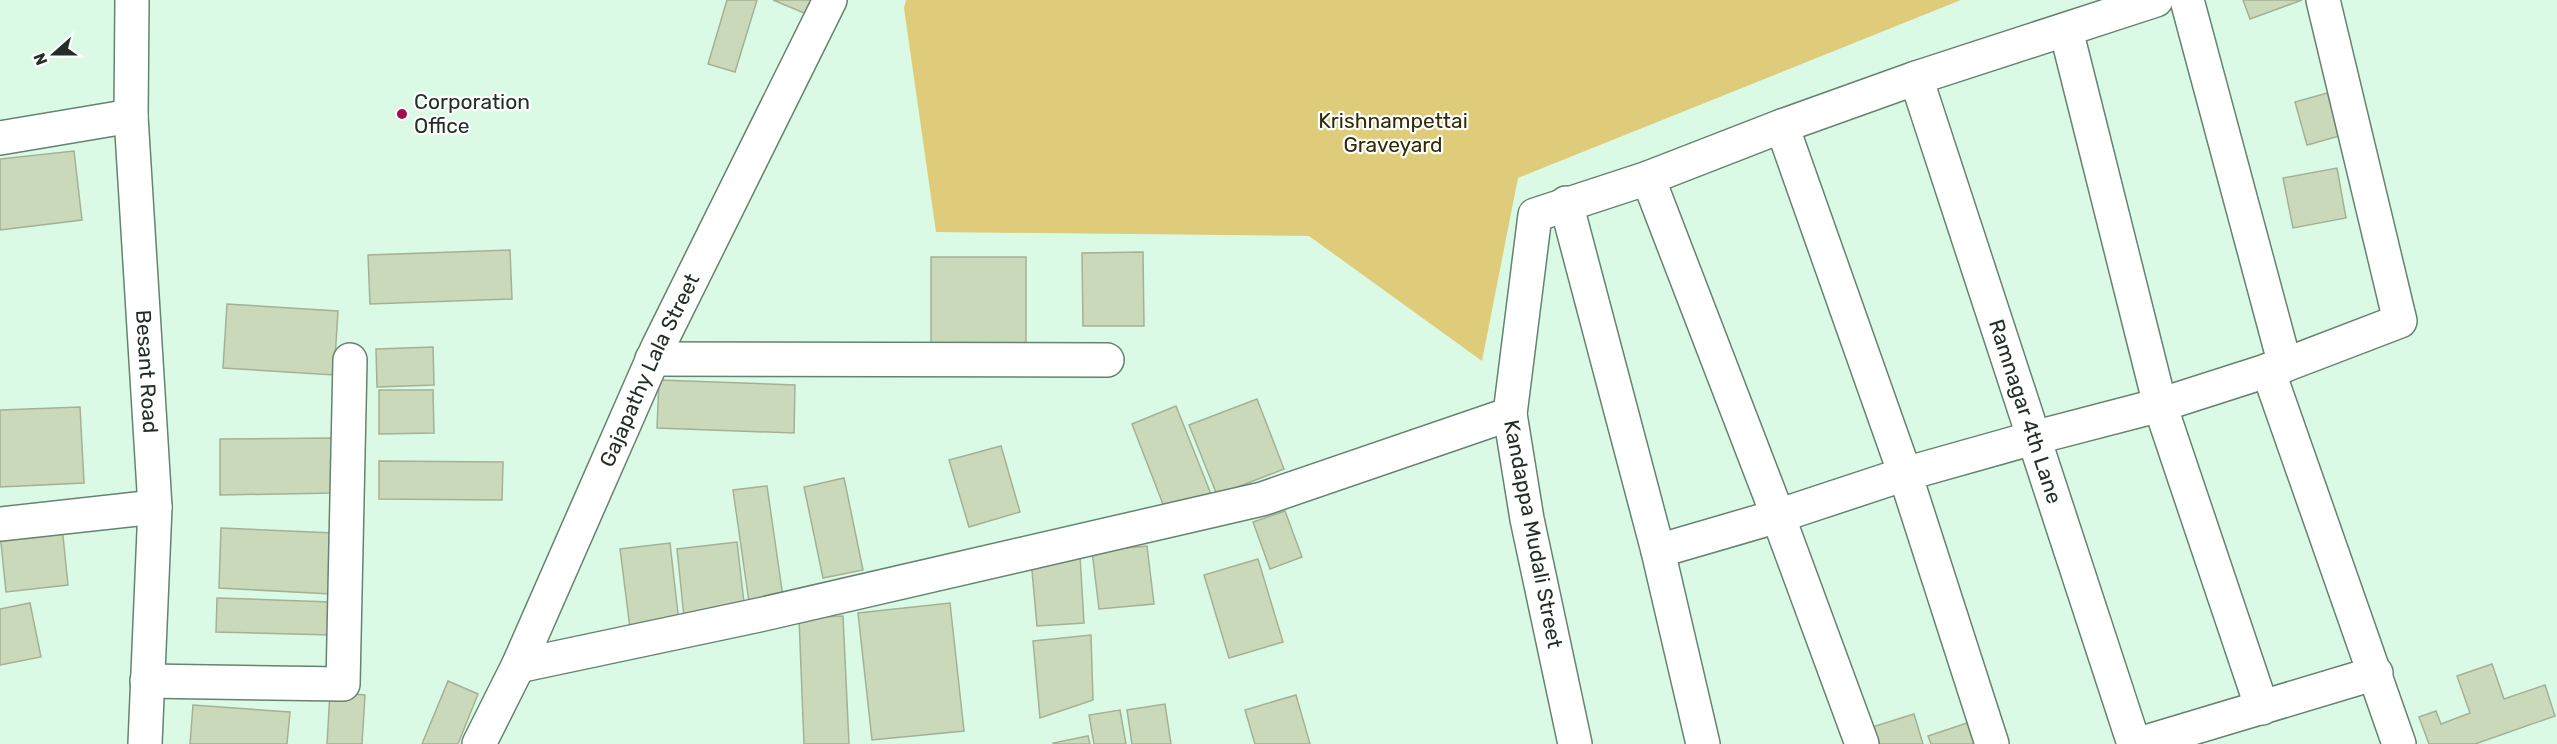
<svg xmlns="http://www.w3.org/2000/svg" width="2557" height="744" font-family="Rubik,sans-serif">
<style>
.green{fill:#decc7a}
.building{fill:#cbd9bb;stroke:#a4b194;stroke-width:1.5}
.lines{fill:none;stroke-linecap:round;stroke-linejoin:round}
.street-casing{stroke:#668270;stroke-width:36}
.secondary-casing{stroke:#668270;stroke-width:36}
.street{stroke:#fff;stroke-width:33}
.secondary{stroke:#fff;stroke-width:33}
.poi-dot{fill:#a50e48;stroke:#fefefe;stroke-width:2}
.labels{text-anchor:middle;stroke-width:4.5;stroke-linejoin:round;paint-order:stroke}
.poi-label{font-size:21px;fill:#222e26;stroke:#fefefe;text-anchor:start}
.park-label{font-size:21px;fill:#322a04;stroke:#fefefe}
.street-label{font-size:21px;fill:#222e26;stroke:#fefefe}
</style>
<rect width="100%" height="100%" fill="#dafae6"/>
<path class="green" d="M906 0H1961L1518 178 1482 361 1309 236 936 232 904 8Z"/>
<g class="building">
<path d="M727 0H757L735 72 708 64Z"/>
<path d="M773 0H815L809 15Z"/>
<path d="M2243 0H2302L2250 19Z"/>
<path d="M2338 90 2350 133 2307 145 2295 102Z"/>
<path d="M74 151 82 220 0 230V159Z"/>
<path d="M2337 168 2346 218 2293 228 2283 178Z"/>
<path d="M510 250 512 299 370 304 368 255Z"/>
<path d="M1143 252 1144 326H1083L1082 253Z"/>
<path d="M931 257H1026V347L931 346Z"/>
<path d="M227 304 338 311 334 375 223 368Z"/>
<path d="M433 347 434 385 377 387 376 349Z"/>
<path d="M659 380 795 385 794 433 657 428Z"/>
<path d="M379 390H433L434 433 379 434Z"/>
<path d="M1257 399 1284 469 1217 495 1189 425Z"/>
<path d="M1176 406 1211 494 1166 512 1132 424Z"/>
<path d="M80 407 84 483 0 487V410Z"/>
<path d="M333 438 334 493 220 495V439Z"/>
<path d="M1001 446 1020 512 969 527 949 460Z"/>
<path d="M379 461 503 462 502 500 379 499Z"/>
<path d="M844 478 863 570 823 578 804 487Z"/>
<path d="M767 486 783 597 749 602 733 490Z"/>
<path d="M1285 511 1302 557 1270 569 1253 522Z"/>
<path d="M62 526 68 585 6 592 0 533Z"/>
<path d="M221 528 334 533 331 594 219 588Z"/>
<path d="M737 542 745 611 684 617 677 549Z"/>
<path d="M670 543 679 623 630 628 620 549Z"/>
<path d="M1147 546 1154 604 1099 609 1092 551Z"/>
<path d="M1080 556 1084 623 1037 626 1031 560Z"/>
<path d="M1258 559 1283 642 1229 658 1204 575Z"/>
<path d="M217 598 331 602V635L216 632Z"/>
<path d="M30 603 41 657 0 665V609Z"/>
<path d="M950 603 964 731 872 740 858 613Z"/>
<path d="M843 616 849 744H804L799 618Z"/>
<path d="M1091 635 1093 700 1040 718 1033 641Z"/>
<path d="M2492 664 2504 699 2545 685 2555 716 2475 744H2429L2419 717 2436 711 2441 724 2470 713 2457 676Z"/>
<path d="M448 681 478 694 458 744H422Z"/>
<path d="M330 692 365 695 362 744H327Z"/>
<path d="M1296 695 1310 744H1255L1245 710Z"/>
<path d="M1165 704 1171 744H1132L1127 710Z"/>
<path d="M193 705 290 712 287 744H190Z"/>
<path d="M1120 710 1126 744H1094L1089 715Z"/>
<path d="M1914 714 1923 744H1874L1869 728Z"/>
<path d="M1973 721 1980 744H1931L1928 736Z"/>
<path d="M1088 736 1090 744H1053V743Z"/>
</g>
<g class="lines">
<defs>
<g id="street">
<path d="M2187 0 2285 365"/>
<path d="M2066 30 2160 405 2262 708"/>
<path id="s1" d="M1916 78 2134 744"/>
<path d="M1782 126 1905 474 1992 744"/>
<path d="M0 138 131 116"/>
<path d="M1648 178 1778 516 1862 744"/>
<path d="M1566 203 1658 551 1703 744"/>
<path d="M652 359 1107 360"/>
<path d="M2268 370 2399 744"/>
<path d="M0 524 155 507"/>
<path d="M1658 551 1778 516 1905 474 2033 438 2160 405 2285 365 2400 321 2323 0"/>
<path d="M518 666 759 615 1262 499 1510 414"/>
<path d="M147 681 343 684 350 360"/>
<path id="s2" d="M479 744 518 666 658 347 830 0"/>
<path d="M1575 744 1527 519 1510 414 1535 215 1648 178 1782 126 1916 78 2156 0"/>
<path d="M2139 744 2376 673"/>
</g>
<g id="secondary">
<path id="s3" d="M132 0 131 116 155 507 145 744"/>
</g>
</defs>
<use href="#street" class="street-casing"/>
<use href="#secondary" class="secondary-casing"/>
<use href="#street" class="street"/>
<use href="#secondary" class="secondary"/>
</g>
<circle class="poi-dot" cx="402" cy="114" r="6"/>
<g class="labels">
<g class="poi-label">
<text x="414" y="109">Corporation<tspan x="414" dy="24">Office</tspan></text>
</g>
<g class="park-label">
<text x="1393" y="128">Krishnampettai<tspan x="1393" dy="24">Graveyard</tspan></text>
</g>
<g class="street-label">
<text dy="7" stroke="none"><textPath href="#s2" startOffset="411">Gajapathy Lala Street</textPath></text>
<text dy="7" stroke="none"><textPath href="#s3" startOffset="372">Besant Road</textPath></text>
<text dy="7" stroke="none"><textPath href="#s1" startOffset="351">Ramnagar 4th Lane</textPath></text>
<text transform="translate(1533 534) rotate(79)" y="7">Kandappa Mudali Street</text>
</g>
</g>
<g transform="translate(54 54) rotate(249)" stroke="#fefefe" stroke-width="4.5" paint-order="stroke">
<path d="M0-4.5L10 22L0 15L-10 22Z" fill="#222e26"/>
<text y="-9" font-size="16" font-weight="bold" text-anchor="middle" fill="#222e26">N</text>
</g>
</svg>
